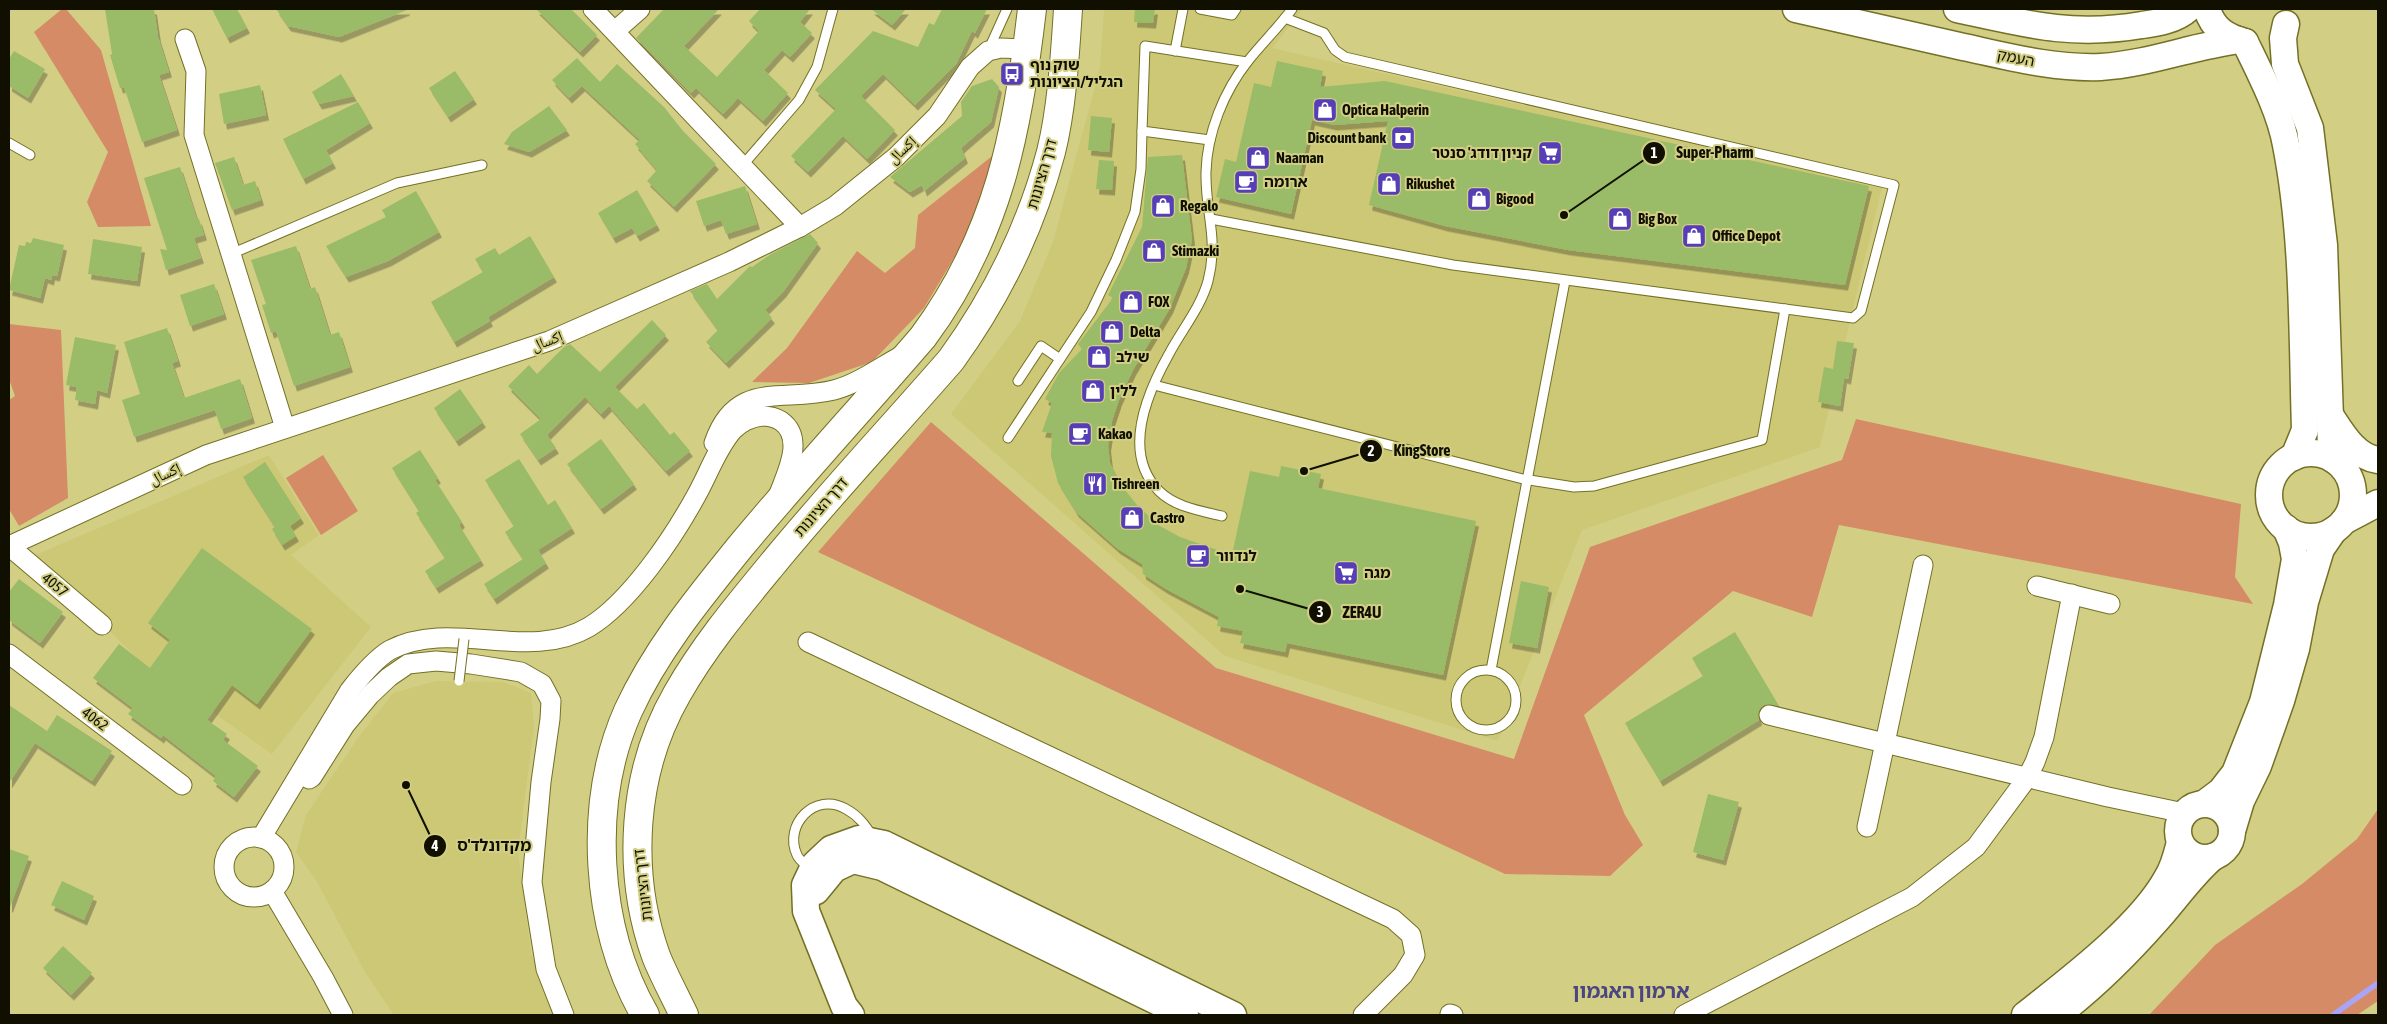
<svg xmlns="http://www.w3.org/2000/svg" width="2387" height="1024" font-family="'Asap Condensed','Noto Naskh Arabic','Noto Sans Hebrew',sans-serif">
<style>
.built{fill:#ccc875}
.green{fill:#d68b67}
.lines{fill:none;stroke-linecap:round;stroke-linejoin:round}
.stream{stroke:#aaa4f6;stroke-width:5.5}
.building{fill:#9abb67;filter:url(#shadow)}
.lane-casing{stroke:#747025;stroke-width:11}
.street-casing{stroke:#747025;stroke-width:21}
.secondary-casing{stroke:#747025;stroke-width:29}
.highway-casing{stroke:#747025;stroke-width:30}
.lane{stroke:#fff;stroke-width:9}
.street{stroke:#fff;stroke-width:19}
.secondary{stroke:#fff;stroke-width:26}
.highway{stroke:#fff;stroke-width:28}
.lane-bridge-casing{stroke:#747025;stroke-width:11;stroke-linecap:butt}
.lane-bridge{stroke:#fff;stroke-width:9}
.labels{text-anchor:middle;stroke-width:4;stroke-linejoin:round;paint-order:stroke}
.street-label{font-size:15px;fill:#100f00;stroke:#d2cf85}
.poi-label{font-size:15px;font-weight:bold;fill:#100f00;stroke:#d2cf85;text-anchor:start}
.district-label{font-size:20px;font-weight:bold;fill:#4b4582;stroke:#d2cf85}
.leader{fill:none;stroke:#100f00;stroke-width:2}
.callout-dot{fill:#100f00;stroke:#d2cf85;stroke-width:2}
.mark-label{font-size:15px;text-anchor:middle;font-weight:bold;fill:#fff}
.callout-label{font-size:16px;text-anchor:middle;font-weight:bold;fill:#100f00;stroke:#d2cf85;stroke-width:4;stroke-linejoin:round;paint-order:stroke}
</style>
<defs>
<filter id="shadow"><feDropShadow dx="3" dy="5.5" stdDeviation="0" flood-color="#0004"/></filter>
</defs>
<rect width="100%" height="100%" fill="#d2cf85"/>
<g class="built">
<path d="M1104 9H1303L1272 48 1882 187 1820 447 1582 530 1498 741 1225 656 951 414 1020 321 1053 242 1100 68Z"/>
<path d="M269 455 319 535 291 555 371 627 272 754 139 660 33 556Z"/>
<path d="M436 681 504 682 531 693 534 727 518 852 531 954 558 1015H394L365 972 316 880 296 852 306 815 358 738 393 693Z"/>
</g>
<g class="green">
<path d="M62 9H66L101 50 151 226 98 227 87 202 108 152 34 32Z"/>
<path d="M1001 149 963 243 924 308 872 362 809 383 752 382 787 348 857 251 885 273 915 248 918 215Z"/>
<path d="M9 324 61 330 68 498 19 526 9 509V400L15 396 9 379Z"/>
<path d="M1856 419 2241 504 2235 577 2253 604 1839 525 1812 617 1733 591 1584 715 1625 815 1643 845 1610 876 1505 874 818 552 931 422 1216 668 1514 759 1590 547 1842 460Z"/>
<path d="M323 455 358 511 321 535 286 478Z"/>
<path d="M2378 809V1001L2357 1015H2149L2215 945 2302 884 2357 839Z"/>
</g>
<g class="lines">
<path class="stream" d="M2333 1015 2378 983"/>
</g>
<g class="building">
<path d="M105 9H154L158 37 169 72 159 75 177 130 142 142 124 87 120 88 110 55 112 54Z"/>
<path d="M212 9H237L247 28 227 38Z"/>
<path d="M276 9H407V10L339 37 288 26Z"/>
<path d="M536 9H571L597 35 580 52Z"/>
<path d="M664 9H719L684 46 717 77 759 31 749 21 760 9H810L800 22 812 33 790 57 782 50 764 70 788 93 763 121 738 98 723 114 696 88 691 93 636 38Z"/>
<path d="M871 9H906L892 25Z"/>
<path d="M942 9H987L975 33 972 31 956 64 915 105 883 74 861 96 895 130 867 159 843 136 808 172 791 156 836 109 815 90 873 31 918 47 929 23 934 25Z"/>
<path d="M1135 9H1155L1153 23 1134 22Z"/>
<path d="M14 51 45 69 28 98 9 86V59Z"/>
<path d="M577 58 600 82 617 64 664 107 683 131 716 164 674 207 647 181 657 170 635 144 640 140 582 86 569 98 552 80Z"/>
<path d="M1277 61 1323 71 1320 87 1385 81 1869 186 1845 285 1568 250 1445 226 1369 205 1388 121 1334 125 1312 120 1291 214 1216 197 1225 159 1236 162 1254 83 1271 87Z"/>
<path d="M455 71 474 99 448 117 429 88Z"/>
<path d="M341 74 354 96 319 104 312 92Z"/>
<path d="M992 79 999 87 991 122 961 148 965 158 924 191 922 185 910 192 890 177 962 116 961 102 972 86Z"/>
<path d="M260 85 266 115 224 124 219 94Z"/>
<path d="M358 102 370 123 326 150 333 163 303 179 283 139Z"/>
<path d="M549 106 567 130 529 152 504 144 512 132Z"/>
<path d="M1091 116 1112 118 1109 152 1088 150Z"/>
<path d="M1182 155 1192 240 1186 268 1170 308 1133 370 1119 400 1112 421 1108 446 1110 463 1121 485 1137 505 1158 525 1180 537 1232 555 1250 471 1279 477 1281 466 1321 474 1318 488 1476 521 1443 675 1287 643 1285 652 1240 643 1243 631 1217 626 1219 617 1166 589 1143 574 1142 564 1118 549 1076 512 1058 483 1051 456 1052 433 1042 432 1052 403 1045 399 1059 373 1082 349 1078 344 1113 298 1108 295 1142 227 1148 157Z"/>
<path d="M234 157 243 185 255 181 261 200 232 210 215 163Z"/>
<path d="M1099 160 1114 161 1112 190 1096 189Z"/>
<path d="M180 167 197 220 199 219 204 235 194 238 201 258 166 270 160 249 167 250 144 178Z"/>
<path d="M745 186 757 224 726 234 721 220 704 226 696 201Z"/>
<path d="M637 190 657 225 637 236 632 228 613 238 598 213Z"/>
<path d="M416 191 439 232 388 261 346 277 326 246 386 217 382 210Z"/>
<path d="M810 234 818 243 783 292 765 310 772 318 726 363 706 342 718 330 690 291 707 284 717 299 750 266 752 267 771 254Z"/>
<path d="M530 236 554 277 488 317 490 321 454 342 431 302 483 272 475 259 495 248 499 255Z"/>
<path d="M33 238 64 245 57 276 52 275 51 280 45 278 40 298 9 290 19 245 25 246 26 242 31 243Z"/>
<path d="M93 239 142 247 137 281 88 274Z"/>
<path d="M296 246 310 289 315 287 330 335 339 332 350 367 294 386 276 331 271 333 262 305 266 304 251 260Z"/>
<path d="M214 284 224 314 190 326 180 295Z"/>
<path d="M652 320 666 335 615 387 637 409 644 403 670 435 674 432 690 451 666 471 609 406 601 414 585 397 547 435 556 448 538 460 520 434 541 419 508 386 529 365 537 374 564 347 570 344 600 372Z"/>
<path d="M167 328 178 361 172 363 184 398 240 379 252 418 221 429 215 410 134 437 122 400 140 394 124 342Z"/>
<path d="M75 337 116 345 107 393 97 390 95 404 75 400 77 387 66 385Z"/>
<path d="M1837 341 1854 343 1848 379 1844 378 1840 406 1818 402 1824 367 1833 369Z"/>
<path d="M460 389 483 422 456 441 434 408Z"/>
<path d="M601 439 634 484 601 509 567 464Z"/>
<path d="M420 450 438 478 435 480 462 522 459 525 481 560 436 588 425 571 445 558 416 513 419 511 392 468Z"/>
<path d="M519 459 548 505 555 500 572 528 538 550 546 563 494 599 484 584 523 559 505 532 514 526 485 480Z"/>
<path d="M265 462 301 518 290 526 296 536 282 545 272 529 275 527 243 477Z"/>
<path d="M202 548 312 629 257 704 232 685 207 720 227 734 223 740 258 766 234 797 213 781 216 776 163 735 161 738 128 714 133 708 93 678 119 644 150 668 170 640 148 623Z"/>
<path d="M19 579 63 612 40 643 9 620V592Z"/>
<path d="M1521 581 1549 587 1537 648 1509 643Z"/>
<path d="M1735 632 1779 706 1766 704 1761 707 1758 713 1759 720 1660 781 1625 723 1703 676 1692 658Z"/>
<path d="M9 705 47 731 57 715 112 751 92 781 35 743 9 783Z"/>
<path d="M1708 794 1739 802 1723 860 1693 852Z"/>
<path d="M9 849 29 856 10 907H9Z"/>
<path d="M62 881 94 896 84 920 51 905Z"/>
<path d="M63 946 92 973 71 995 43 968Z"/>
</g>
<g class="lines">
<defs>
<g id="lane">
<path d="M1200 9 1232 15 1236 9"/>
<path d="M988 51 1007 9"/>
<path d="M1175 51 1183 9"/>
<path d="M1210 140 1142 131 1145 46 1247 62"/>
<path d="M9 143 30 155"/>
<path d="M742 166 799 100 817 67 833 9"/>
<path d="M1211 219 1453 265 1853 318 1861 311 1894 185 1345 57 1335 50 1324 33 1285 18"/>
<path d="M231 254 397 183 482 165"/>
<path d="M1018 381 1041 346 1060 359"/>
<path d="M1154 385 1523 479 1574 487 1594 486 1762 440 1785 309"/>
<path d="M1008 438 1091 312 1116 260 1135 212 1141 169 1142 131"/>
<path d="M1222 516C1201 511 1175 507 1159 491 1121 453 1147 393 1169 354 1181 331 1201 307 1208 281 1219 238 1205 213 1206 172 1207 133 1224 91 1248 61 1262 43 1279 27 1292 9"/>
<circle cx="1486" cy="700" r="30"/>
<path d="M1491 670 1565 281"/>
<path d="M810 869C806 865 799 860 797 855 783 825 815 791 846 809 859 816 865 825 873 837"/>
</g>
<g id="street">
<path d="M593 9 800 227"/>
<path d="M615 31 640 9"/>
<path d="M185 39 196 71 194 135 285 428"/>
<path d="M714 443C736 379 782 403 834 390 857 384 879 368 899 357"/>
<path d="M9 546 206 455 549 341 729 262 800 227 835 206 896 157 937 116 970 67 988 51 1001 48 1027 49"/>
<path d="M9 546 102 625"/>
<path d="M2037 586 2110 604"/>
<path d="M808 642 1393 919 1411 935 1415 955 1403 975 1363 1015"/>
<path d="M9 654 182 785"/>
<path d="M1769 715 2108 797 2184 813"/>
<path d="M309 779 312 777 345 725 370 695 389 677 408 664 436 661 471 664 521 672 542 684 551 701 550 719 541 782 532 882 546 969 564 1015"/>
<path d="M1867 827 1923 565"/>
<circle cx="254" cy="867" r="30"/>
<path d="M261 838 350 690C361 676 375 659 390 650 452 618 528 663 589 627 630 602 673 538 696 496 708 475 717 448 733 430 741 422 751 417 763 416 769 416 776 418 781 421 805 438 787 472 779 494"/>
<path d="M272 891 323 977 343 1015"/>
<path d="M1450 1014 1453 1015"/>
<path d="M1684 1015 1912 897 1976 847 2027 778 2035 762 2044 737 2072 594"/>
</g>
<g id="secondary">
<path d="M1796 9C1850 21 1904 33 1959 46 2006 56 2053 69 2101 67 2149 64 2192 46 2239 40"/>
<path d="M1957 9C2025 24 2072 37 2142 25 2157 23 2176 20 2188 9"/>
<path d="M2207 9C2213 29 2226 37 2245 42"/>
<path d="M2286 24 2283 38 2285 64 2310 128 2324 245 2331 447 2334 460"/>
<path d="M2245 42C2260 73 2280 111 2286 145 2304 237 2302 336 2305 430L2294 457"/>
<path d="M2330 415C2342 433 2355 457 2378 460"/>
<circle cx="2311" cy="495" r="42"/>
<path d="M2344 521 2378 503"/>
<path d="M2205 803 2221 791 2235 773 2263 702 2287 605 2295 559 2292 543 2286 528"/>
<circle cx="2205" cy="831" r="27"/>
<path d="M2232 831 2241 801 2258 766 2281 701 2296 649 2305 602 2321 549 2334 530"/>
<path d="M816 891 834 869 853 860 882 867 1185 1015"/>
<path d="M851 1015 844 1006 806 911 805 885 815 864 831 849 859 839 884 844 1233 1015"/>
<path d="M2025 1015C2069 980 2140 927 2167 878 2174 867 2177 854 2180 842"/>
<path d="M2057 1015C2093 988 2127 954 2157 920 2176 899 2191 876 2213 857"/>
</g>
<g id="highway">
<path d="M645 1015C595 928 587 804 628 711 656 650 698 599 740 547 799 476 862 408 923 337 998 236 1018 131 1032 9"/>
<path d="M684 1015C675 996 664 976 656 956 626 872 632 772 677 694 703 648 737 607 770 567 828 496 891 429 951 360 996 298 1031 227 1051 152 1062 108 1065 54 1068 9"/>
</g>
</defs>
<use href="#lane" class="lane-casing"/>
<use href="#street" class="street-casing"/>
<use href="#secondary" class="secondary-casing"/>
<use href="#highway" class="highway-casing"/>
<use href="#lane" class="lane"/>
<use href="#street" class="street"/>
<use href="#secondary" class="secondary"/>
<use href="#highway" class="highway"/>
<defs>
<path id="lane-bridge" d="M459 681 464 639"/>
</defs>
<use href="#lane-bridge" class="lane-bridge-casing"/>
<use href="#lane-bridge" class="lane-bridge"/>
</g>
<defs>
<symbol id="bus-square" viewBox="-11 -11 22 22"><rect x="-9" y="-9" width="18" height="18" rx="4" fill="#563eb6" stroke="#d2cf85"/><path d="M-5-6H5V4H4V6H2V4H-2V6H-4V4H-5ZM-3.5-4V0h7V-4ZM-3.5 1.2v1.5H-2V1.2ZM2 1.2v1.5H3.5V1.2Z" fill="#fff"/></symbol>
<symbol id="shop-square" viewBox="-11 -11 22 22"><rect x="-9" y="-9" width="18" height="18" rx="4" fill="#563eb6" stroke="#d2cf85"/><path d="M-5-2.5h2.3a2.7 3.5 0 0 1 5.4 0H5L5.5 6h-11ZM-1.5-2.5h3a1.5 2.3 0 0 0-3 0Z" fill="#fff"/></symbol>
<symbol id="bank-square" viewBox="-11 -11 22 22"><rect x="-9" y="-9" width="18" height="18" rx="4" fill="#563eb6" stroke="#d2cf85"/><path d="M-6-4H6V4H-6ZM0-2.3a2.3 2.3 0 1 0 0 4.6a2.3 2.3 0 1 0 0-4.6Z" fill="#fff"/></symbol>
<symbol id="supermarket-square" viewBox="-11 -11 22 22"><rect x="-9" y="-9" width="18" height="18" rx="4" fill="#563eb6" stroke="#d2cf85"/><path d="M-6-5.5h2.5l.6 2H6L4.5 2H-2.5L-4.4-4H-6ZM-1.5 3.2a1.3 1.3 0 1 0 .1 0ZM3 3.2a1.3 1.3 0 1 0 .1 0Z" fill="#fff"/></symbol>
<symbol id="cafe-square" viewBox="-11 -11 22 22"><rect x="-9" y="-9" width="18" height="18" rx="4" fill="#563eb6" stroke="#d2cf85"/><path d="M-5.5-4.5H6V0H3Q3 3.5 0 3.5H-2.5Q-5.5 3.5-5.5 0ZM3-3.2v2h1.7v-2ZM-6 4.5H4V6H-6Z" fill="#fff"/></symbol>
<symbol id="restaurant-square" viewBox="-11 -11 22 22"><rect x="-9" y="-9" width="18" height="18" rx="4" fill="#563eb6" stroke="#d2cf85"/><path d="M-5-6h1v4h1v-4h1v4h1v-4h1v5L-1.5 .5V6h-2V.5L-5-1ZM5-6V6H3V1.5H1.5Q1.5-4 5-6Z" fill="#fff"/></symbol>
</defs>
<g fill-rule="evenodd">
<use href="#bus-square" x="998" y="60" width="28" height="28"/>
<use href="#shop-square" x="1311" y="96" width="28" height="28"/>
<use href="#bank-square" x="1389" y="124" width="28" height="28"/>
<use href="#supermarket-square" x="1536" y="139" width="28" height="28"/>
<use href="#shop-square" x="1244" y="144" width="28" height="28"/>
<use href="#cafe-square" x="1232" y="168" width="28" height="28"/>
<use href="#shop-square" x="1375" y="170" width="28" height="28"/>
<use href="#shop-square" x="1465" y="185" width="28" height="28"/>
<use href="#shop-square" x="1149" y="192" width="28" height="28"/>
<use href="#shop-square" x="1606" y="205" width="28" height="28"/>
<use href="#shop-square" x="1680" y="222" width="28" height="28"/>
<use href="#shop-square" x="1140" y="237" width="28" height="28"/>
<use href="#shop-square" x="1117" y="288" width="28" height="28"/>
<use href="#shop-square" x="1098" y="318" width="28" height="28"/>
<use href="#shop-square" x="1085" y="343" width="28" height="28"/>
<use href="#shop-square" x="1079" y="377" width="28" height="28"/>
<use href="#cafe-square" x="1066" y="420" width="28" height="28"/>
<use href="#restaurant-square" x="1081" y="470" width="28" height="28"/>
<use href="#shop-square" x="1118" y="504" width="28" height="28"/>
<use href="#cafe-square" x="1184" y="542" width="28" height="28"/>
<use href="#supermarket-square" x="1332" y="559" width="28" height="28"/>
</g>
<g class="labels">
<g class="street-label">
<text transform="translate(2016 58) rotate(11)" y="5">העמק</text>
<text transform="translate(902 150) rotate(-43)" y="5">إكسال</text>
<text transform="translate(1042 174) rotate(-74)" y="5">דרך הציונות</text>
<text transform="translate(547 341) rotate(-21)" y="5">إكسال</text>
<text transform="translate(165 474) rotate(-25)" y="5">إكسال</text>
<text transform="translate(821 507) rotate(-49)" y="5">דרך הציונות</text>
<text transform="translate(55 585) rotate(40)" y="5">4057</text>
<text transform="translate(95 719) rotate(37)" y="5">4062</text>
<text transform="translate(643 885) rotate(-97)" y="5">דרך הציונות</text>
</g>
<g class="poi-label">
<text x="1030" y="70">שוק נוף<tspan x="1030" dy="17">הגליל/הציונות</tspan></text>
<text x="1342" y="115">Optica Halperin</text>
<text x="1386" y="143" text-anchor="end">Discount bank</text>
<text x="1532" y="158" text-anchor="end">קניון דודג' סנטר</text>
<text x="1276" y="163">Naaman</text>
<text x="1264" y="187">ארומה</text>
<text x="1406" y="189">Rikushet</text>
<text x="1496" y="204">Bigood</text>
<text x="1180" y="211">Regalo</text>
<text x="1638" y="224">Big Box</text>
<text x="1712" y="241">Office Depot</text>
<text x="1172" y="256">Stimazki</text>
<text x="1148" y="307">FOX</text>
<text x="1130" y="337">Delta</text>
<text x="1116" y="362">שילב</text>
<text x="1110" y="396">ללין</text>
<text x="1098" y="439">Kakao</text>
<text x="1112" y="489">Tishreen</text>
<text x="1150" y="523">Castro</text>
<text x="1216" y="561">לנדוור</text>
<text x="1364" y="578">מגה</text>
</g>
<g class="district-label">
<text x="1631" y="998">ארמון האגמון</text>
</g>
</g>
<path class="leader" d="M1564 215L1654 153M1304 471L1371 451M1240 589L1320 612M406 785L435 846"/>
<g class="callout-dot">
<circle cx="1564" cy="215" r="5"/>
<circle cx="1304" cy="471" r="5"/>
<circle cx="1240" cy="589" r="5"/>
<circle cx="406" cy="785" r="5"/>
<circle cx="1654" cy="153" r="12"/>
<circle cx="1371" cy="451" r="12"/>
<circle cx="1320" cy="612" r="12"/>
<circle cx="435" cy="846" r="12"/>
</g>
<g class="mark-label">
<text x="1654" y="158">1</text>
<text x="1371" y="456">2</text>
<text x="1320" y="617">3</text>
<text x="435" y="851">4</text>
</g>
<g class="callout-label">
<text x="1715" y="158">Super-Pharm</text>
<text x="1422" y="456">KingStore</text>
<text x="1362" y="618">ZER4U</text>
<text x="494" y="851">מקדונלד'ס</text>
</g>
<rect width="2387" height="1024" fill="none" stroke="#100f00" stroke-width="20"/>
</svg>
